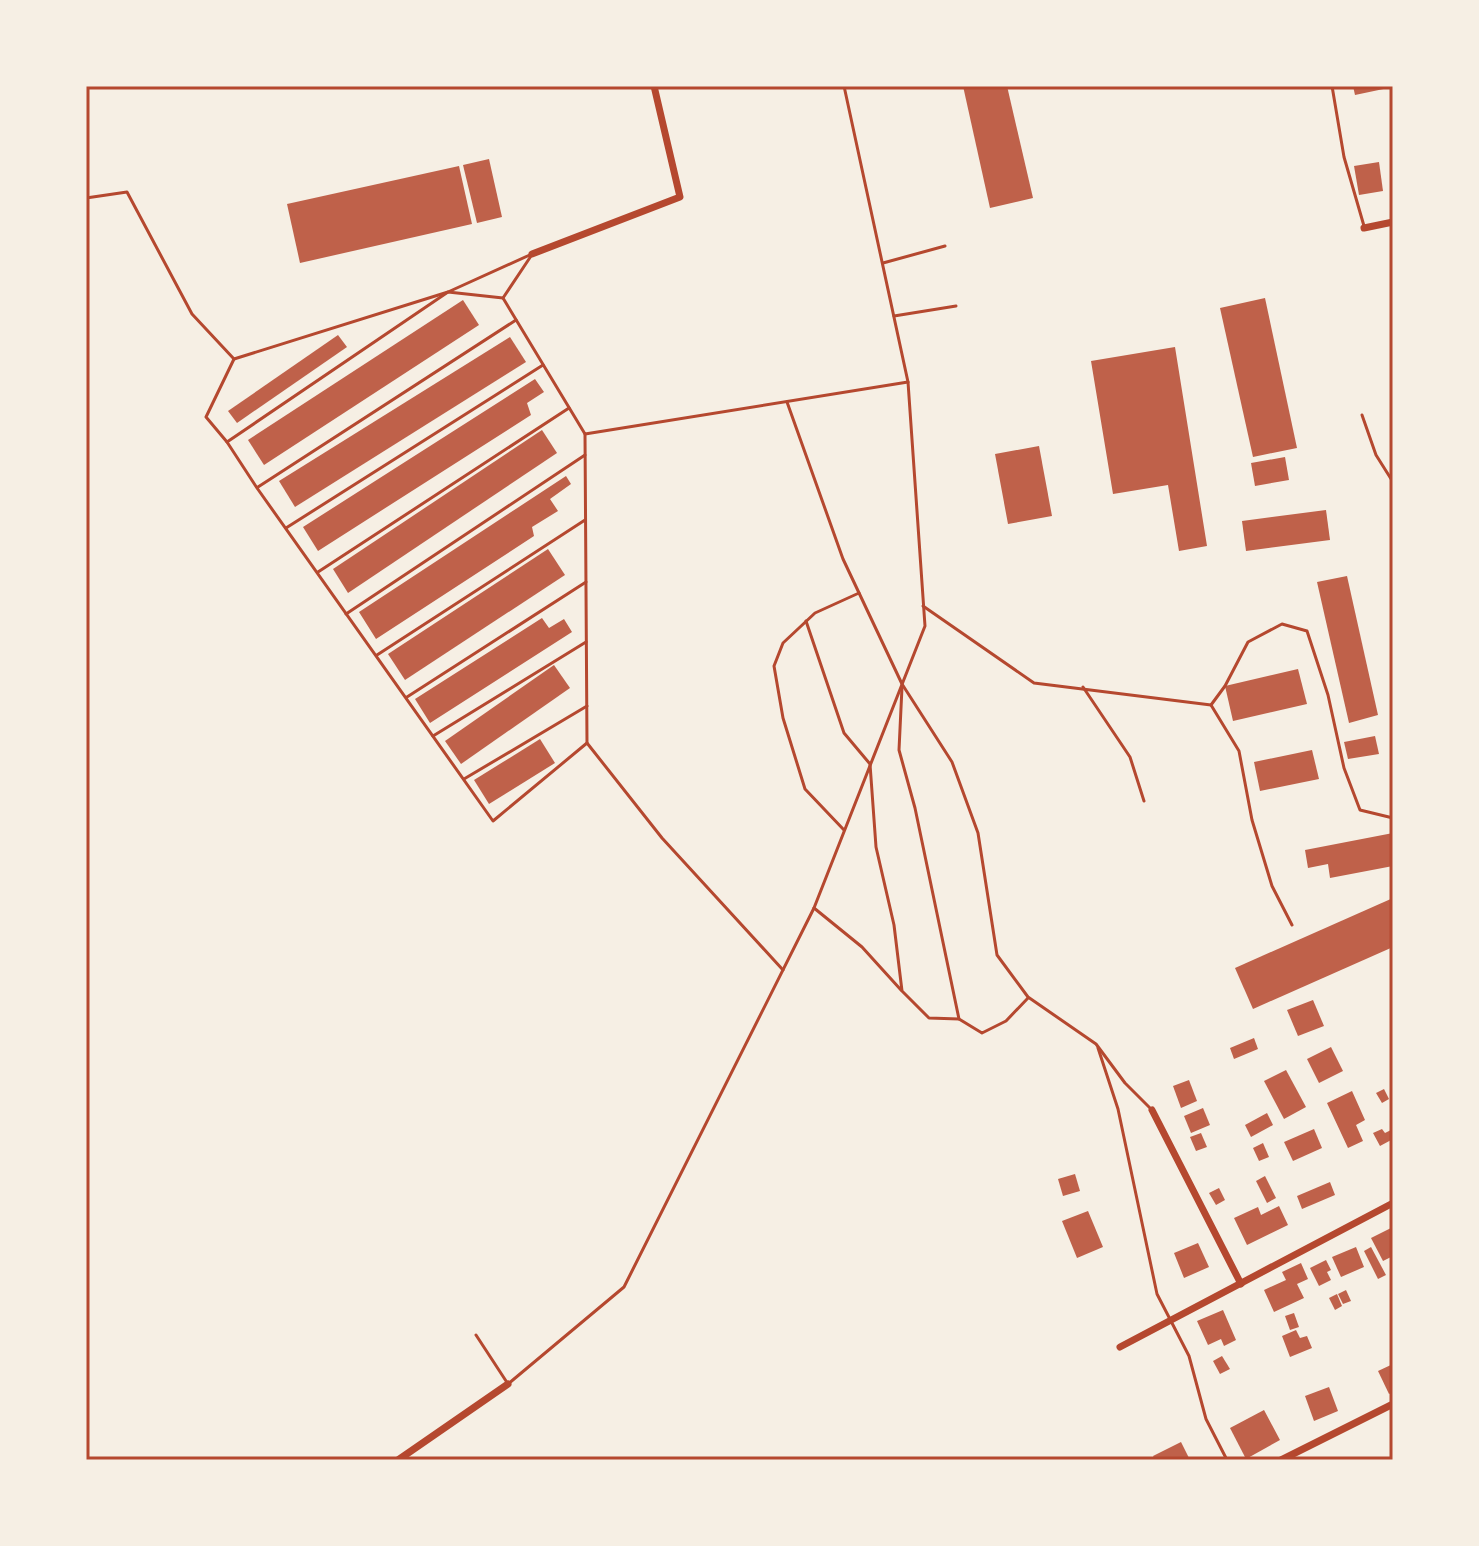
<svg xmlns="http://www.w3.org/2000/svg" width="1479" height="1546" font-family="Overpass,sans-serif">
<style>
.building{fill:#bf614a}
.lines{fill:none;stroke-linecap:round;stroke-linejoin:round}
.service{stroke:#b5482f;stroke-width:3}
.minor{stroke:#b5482f;stroke-width:7}
.neatline{fill:none;stroke:#b5482f;stroke-width:3}
</style>
<rect width="100%" height="100%" fill="#f6efe4"/>
<g class="building">
<path d="M963 86H1007L1033 198 990 208Z"/>
<path d="M1353 86H1393V87L1355 95Z"/>
<path d="M489 159 502 217 477 223 463 165Z"/>
<path d="M1379 162 1383 191 1359 195 1354 166Z"/>
<path d="M459 166 472 224 300 263 287 204Z"/>
<path d="M1265 298 1297 448 1253 457 1220 308Z"/>
<path d="M463 300 479 325 264 465 248 440Z"/>
<path d="M338 335 347 347 237 423 228 411Z"/>
<path d="M510 337 526 362 295 507 279 481Z"/>
<path d="M1175 347 1207 546 1179 551 1168 485 1113 494 1091 361Z"/>
<path d="M535 379 544 392 527 403 531 415 318 551 303 527Z"/>
<path d="M542 430 557 453 348 593 333 569Z"/>
<path d="M1039 446 1052 516 1008 524 995 454Z"/>
<path d="M1285 457 1289 480 1255 486 1251 463Z"/>
<path d="M566 476 571 484 550 499 558 511 532 527 534 536 376 639 359 612Z"/>
<path d="M1326 510 1330 540 1246 551 1242 521Z"/>
<path d="M548 549 565 575 405 680 388 654Z"/>
<path d="M1347 576 1378 715 1349 723 1317 582Z"/>
<path d="M542 618 549 628 564 619 572 632 430 723 415 699Z"/>
<path d="M554 665 570 688 461 764 445 741Z"/>
<path d="M1298 669 1307 704 1233 721 1225 686Z"/>
<path d="M1375 736 1379 754 1348 759 1344 742Z"/>
<path d="M540 739 555 763 489 804 474 780Z"/>
<path d="M1312 750 1319 779 1260 791 1254 762Z"/>
<path d="M1393 833V866L1330 878 1328 864 1308 868 1305 850Z"/>
<path d="M1393 898V947L1253 1009 1235 968Z"/>
<path d="M1313 1000 1324 1026 1298 1036 1287 1010Z"/>
<path d="M1254 1038 1258 1049 1234 1059 1230 1048Z"/>
<path d="M1331 1047 1343 1071 1319 1083 1307 1059Z"/>
<path d="M1286 1070 1306 1107 1284 1119 1264 1081Z"/>
<path d="M1189 1080 1197 1101 1181 1108 1173 1086Z"/>
<path d="M1384 1089 1389 1099 1382 1103 1376 1093Z"/>
<path d="M1352 1091 1365 1120 1356 1125 1363 1141 1348 1148 1327 1103Z"/>
<path d="M1203 1108 1210 1125 1191 1133 1184 1116Z"/>
<path d="M1267 1113 1273 1125 1251 1137 1245 1125Z"/>
<path d="M1314 1129 1322 1148 1293 1161 1284 1142Z"/>
<path d="M1382 1129 1385 1133 1393 1129V1139L1380 1146 1373 1133Z"/>
<path d="M1201 1133 1207 1147 1196 1151 1190 1137Z"/>
<path d="M1263 1143 1269 1157 1259 1161 1253 1148Z"/>
<path d="M1075 1174 1080 1191 1063 1196 1058 1179Z"/>
<path d="M1265 1176 1276 1198 1267 1203 1256 1181Z"/>
<path d="M1330 1182 1335 1195 1302 1209 1297 1196Z"/>
<path d="M1219 1188 1225 1200 1216 1205 1209 1193Z"/>
<path d="M1279 1206 1288 1225 1247 1245 1234 1218 1258 1207 1261 1215Z"/>
<path d="M1088 1211 1103 1247 1077 1258 1062 1221Z"/>
<path d="M1393 1227V1256L1383 1261 1371 1238Z"/>
<path d="M1198 1243 1209 1267 1184 1278 1174 1253Z"/>
<path d="M1356 1247 1364 1267 1341 1277 1332 1257Z"/>
<path d="M1371 1247 1386 1275 1378 1279 1364 1251Z"/>
<path d="M1326 1260 1331 1270 1327 1272 1331 1280 1319 1286 1310 1268Z"/>
<path d="M1301 1263 1308 1279 1297 1284 1304 1298 1274 1312 1264 1290 1286 1280 1282 1272Z"/>
<path d="M1346 1290 1351 1301 1343 1304 1338 1294Z"/>
<path d="M1337 1294 1342 1306 1335 1310 1329 1298Z"/>
<path d="M1223 1310 1236 1340 1224 1346 1221 1339 1208 1345 1197 1321Z"/>
<path d="M1294 1313 1299 1327 1290 1330 1285 1316Z"/>
<path d="M1296 1330 1300 1338 1307 1336 1312 1348 1290 1357 1282 1336Z"/>
<path d="M1222 1356 1230 1369 1220 1374 1213 1361Z"/>
<path d="M1393 1364V1392L1389 1394 1378 1371Z"/>
<path d="M1329 1387 1338 1411 1314 1421 1305 1396Z"/>
<path d="M1264 1410 1280 1440 1246 1459 1230 1428Z"/>
<path d="M1181 1442 1190 1460H1155L1153 1456Z"/>
</g>
<g class="lines">
<g class="service">
<path d="M1332 86 1344 157 1364 226"/>
<path d="M86 198 127 192 192 314 234 359 206 417 227 442 257 488 493 821 587 743 585 434"/>
<path d="M531 256 503 298 585 434 908 382"/>
<path d="M883 263 945 246"/>
<path d="M894 316 956 306"/>
<path d="M234 359 448 292 532 254"/>
<path d="M787 402 843 559 902 684 952 762 978 833 997 955 1028 997 1096 1044 1125 1083 1150 1108"/>
<path d="M1362 415 1376 455 1393 482"/>
<path d="M227 442 448 292 503 298"/>
<path d="M258 487 516 320"/>
<path d="M286 528 543 365"/>
<path d="M318 572 569 408"/>
<path d="M923 606 1034 683 1211 705 1225 686 1248 642 1282 624 1307 631 1328 695 1344 768 1360 810 1393 818"/>
<path d="M346 614 585 455"/>
<path d="M806 621 844 733 870 764 876 847 894 925 902 991 929 1018 959 1019"/>
<path d="M377 655 585 520"/>
<path d="M902 687 899 750 915 808 959 1019 982 1033 1006 1021 1028 998"/>
<path d="M1083 687 1130 757 1144 801"/>
<path d="M407 697 586 582"/>
<path d="M1211 705 1239 751 1252 820 1272 886 1292 925"/>
<path d="M433 736 586 642"/>
<path d="M587 743 662 838 783 970"/>
<path d="M464 779 587 706"/>
<path d="M844 830 805 789 783 718 774 666 783 643 815 613 859 593"/>
<path d="M814 908 862 947 901 990"/>
<path d="M1098 1048 1118 1109 1157 1294 1189 1356 1206 1419 1227 1460"/>
<path d="M476 1335 508 1384 624 1287 814 908 925 626 908 382 844 86"/>
</g>
<g class="minor">
<path d="M1364 228 1393 222"/>
<path d="M532 254 680 197 654 86"/>
<path d="M1152 1110 1241 1284"/>
<path d="M1120 1347 1393 1203"/>
<path d="M398 1460 508 1384"/>
<path d="M1281 1460 1393 1404"/>
</g>
</g>
<rect width="1479" height="1546" fill="none" stroke="#f6efe4" stroke-width="176"/>
<rect x="88" y="88" width="1303" height="1370" class="neatline"/>
</svg>
